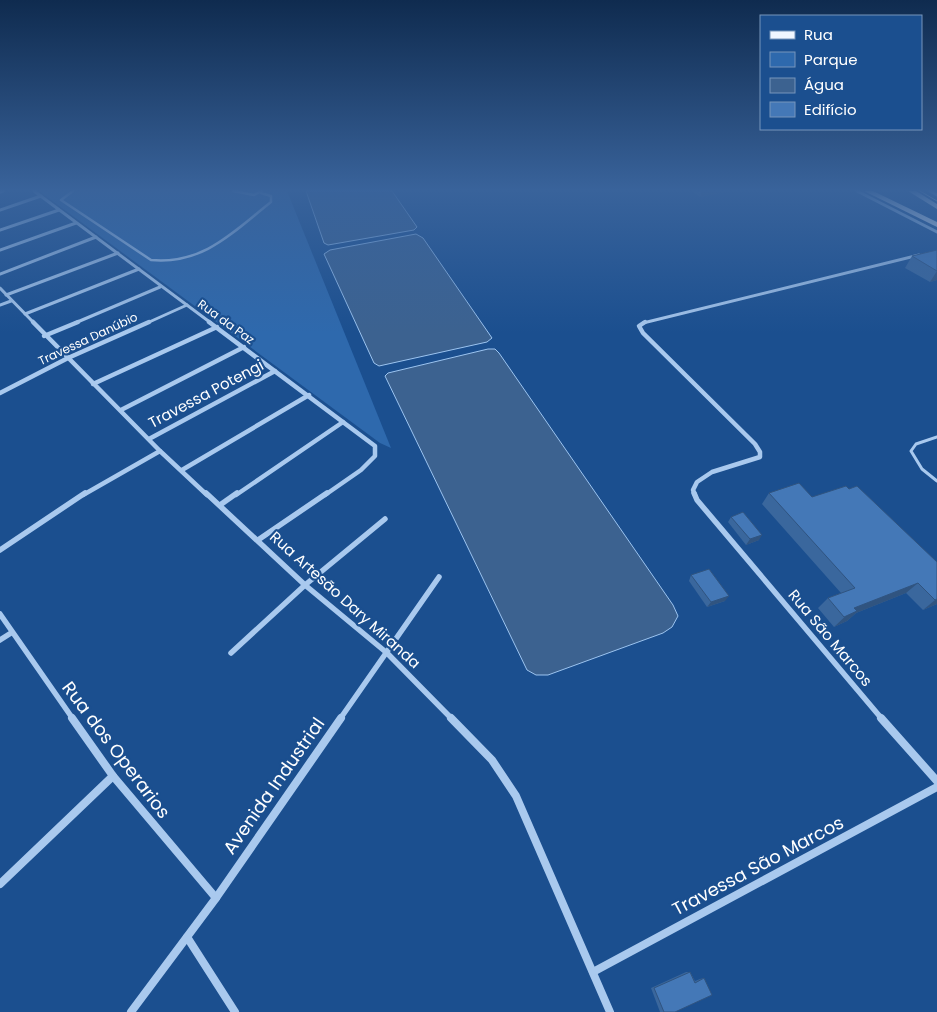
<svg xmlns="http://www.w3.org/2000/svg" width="937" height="1012" font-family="Poppins,sans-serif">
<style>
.green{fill:#2e69ad}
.water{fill:#3c6290;stroke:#9cc4f0}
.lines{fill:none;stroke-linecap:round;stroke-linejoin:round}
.lane-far1{stroke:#a9c9ee;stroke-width:2.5}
.lane{stroke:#a9c9ee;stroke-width:3}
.street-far3{stroke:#a9c9ee;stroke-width:3}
.street-far2{stroke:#a9c9ee;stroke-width:4.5}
.street-far1{stroke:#a9c9ee;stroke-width:5.5}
.street{stroke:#a9c9ee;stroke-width:8}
.primary{fill:#f0f6ff;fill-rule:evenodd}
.tram{stroke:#fff;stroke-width:1}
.wall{fill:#3a679d}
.shaded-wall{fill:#305480}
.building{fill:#4478b7;stroke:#305480}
.labels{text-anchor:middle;stroke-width:4.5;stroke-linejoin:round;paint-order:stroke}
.far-street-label{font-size:12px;fill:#fff;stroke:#1b4f8f}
.street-label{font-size:15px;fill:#fff;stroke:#1b4f8f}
.near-street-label{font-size:18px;fill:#fff;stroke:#1b4f8f}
</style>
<rect width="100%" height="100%" fill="#1b4f8f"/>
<path class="green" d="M39 191H287L391 448 380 443Z"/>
<g class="water">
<path d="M306 191H392L417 227 414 230 328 245 324 243Z"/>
<path d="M416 234 423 238 492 338 487 342 379 366 374 363 324 254 330 250Z"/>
<path d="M488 349H495L499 353 673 605 678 616 672 627 663 633 548 675H536L527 670 385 376 388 373Z"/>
</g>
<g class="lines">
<g class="lane-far1">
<path d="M73 191 61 200 151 260C203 265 233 232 271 202V196L261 193"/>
<path d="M233 191 254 195 262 191"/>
</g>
<path class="lane" d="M937 437 916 444 911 451 922 469 937 481"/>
<g class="street-far3">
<path d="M34 191 211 323"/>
<path d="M857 191 937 232"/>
<path d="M930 191 937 195"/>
<path d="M0 192 3 191"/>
<path d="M0 210 41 196"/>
<path d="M0 230 59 210"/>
<path d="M0 250 76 223"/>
<path d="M0 274 96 237"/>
<path d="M0 288 34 323"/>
<path d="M6 295 118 253"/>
<path d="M0 305 11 301"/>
<path d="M25 314 139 269"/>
<path d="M75 323 160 287"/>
<path d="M147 323 187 305"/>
<path d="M643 323 919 255"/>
</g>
<g class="street-far2">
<path d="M33 322 160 451 207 495"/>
<path d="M209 322 375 446V456L361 470 325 495"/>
<path d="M645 322 639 326 643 333 755 444 760 452V457L712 472 697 482 693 490 695 495"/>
<path d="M44 336 78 322"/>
<path d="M93 384 217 327"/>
<path d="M0 393 68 358 149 322"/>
<path d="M121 410 244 347"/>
<path d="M149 439 275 371"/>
<path d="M182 470 309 395"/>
<path d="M83 495 160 451"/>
<path d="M236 495 343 422"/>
</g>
<g class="street-far1">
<path d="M206 493 305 585 387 653 452 719"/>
<path d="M694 493 697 500 882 719"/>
<path d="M220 505 237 493"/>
<path d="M258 540 327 493"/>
<path d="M0 550 85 493"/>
<path d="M0 614 73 719"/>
<path d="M0 640 11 633"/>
<path d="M231 653 305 585 385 519"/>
<path d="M340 719 439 577"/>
</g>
<g class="street">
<path d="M72 718 113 776 216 898"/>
<path d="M451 718 492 760 516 796 610 1012"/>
<path d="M881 718 937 781"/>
<path d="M0 884 113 776"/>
<path d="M187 937 235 1012"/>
<path d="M593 972 937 787"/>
<path d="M131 1012 216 898 341 718"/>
</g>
<g class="primary">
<path d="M864 191H873L937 222V227Z"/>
<path d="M908 191H916L937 204V209Z"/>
</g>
<path class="tram" d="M920 191 937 201"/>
</g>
<g class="wall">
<path d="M692 191H730L700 197Z"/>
<path d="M937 250V280L930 282 905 268 912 256Z"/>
<path d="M769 493 812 497 937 562V604L923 610 906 593 856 613 847 621 834 627 818 608 828 598 841 593 762 504Z"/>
<path d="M731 517 759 540 746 545 728 522Z"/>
<path d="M691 575 725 601 707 607 689 581Z"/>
<path d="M686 972H690L695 981 700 979 704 978 675 1012H660L651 988Z"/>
</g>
<g class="shaded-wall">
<path d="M702 191H730L700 197Z"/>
<path d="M937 271V280L930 282Z"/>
<path d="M762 535 759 540 746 545 750 539Z"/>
<path d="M918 583 906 593 856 613 847 621 834 627 854 608Z"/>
<path d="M729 596 725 601 707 607 711 602Z"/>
<path d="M937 599V604L923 610 935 600Z"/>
</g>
<g class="building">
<path d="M937 250V271L912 256Z"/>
<path d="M799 483 812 497 846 486 849 489 857 486 937 562V599L935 600 918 583 854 608 857 611 844 617 828 598 855 588 769 493Z"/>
<path d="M743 512 762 535 750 539 731 517Z"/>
<path d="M709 569 729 596 711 602 691 575Z"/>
<path d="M690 972 695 983 704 978 712 995 675 1012H664L654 988Z"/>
</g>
<linearGradient id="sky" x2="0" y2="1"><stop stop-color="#0f2b4f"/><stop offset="0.57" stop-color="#39639b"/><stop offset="1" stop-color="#39639b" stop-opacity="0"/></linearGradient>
<rect width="937" height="333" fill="url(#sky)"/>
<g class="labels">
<g class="far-street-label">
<text transform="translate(226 322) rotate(36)" y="4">Rua da Paz</text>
<text transform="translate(88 339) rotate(-25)" y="4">Travessa Danúbio</text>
</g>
<g class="street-label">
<text transform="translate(206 394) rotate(-28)" y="5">Travessa Potengi</text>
<text transform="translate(345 600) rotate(42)" y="5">Rua Artesão Dary Miranda</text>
<text transform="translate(830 638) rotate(50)" y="5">Rua São Marcos</text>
</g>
<g class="near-street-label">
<text transform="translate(116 750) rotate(53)" y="6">Rua dos Operarios</text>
<text transform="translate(274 786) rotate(-55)" y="6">Avenida Industrial</text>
<text transform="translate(758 866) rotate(-28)" y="6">Travessa São Marcos</text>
</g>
</g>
<rect x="760" y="15" width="162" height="115" fill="#1b4f8f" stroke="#7695bc"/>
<rect x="770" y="31" width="25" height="8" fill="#f0f6ff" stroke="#7695bc"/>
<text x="804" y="40" font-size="15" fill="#ffffff">Rua</text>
<rect x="770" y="52" width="25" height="15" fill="#2e69ad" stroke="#7695bc"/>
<text x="804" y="65" font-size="15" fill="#ffffff">Parque</text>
<rect x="770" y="78" width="25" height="15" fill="#3c6290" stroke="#7695bc"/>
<text x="804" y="90" font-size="15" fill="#ffffff">Água</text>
<rect x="770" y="102" width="25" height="15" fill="#4478b7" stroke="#7695bc"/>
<text x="804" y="115" font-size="15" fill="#ffffff">Edifício</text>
</svg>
